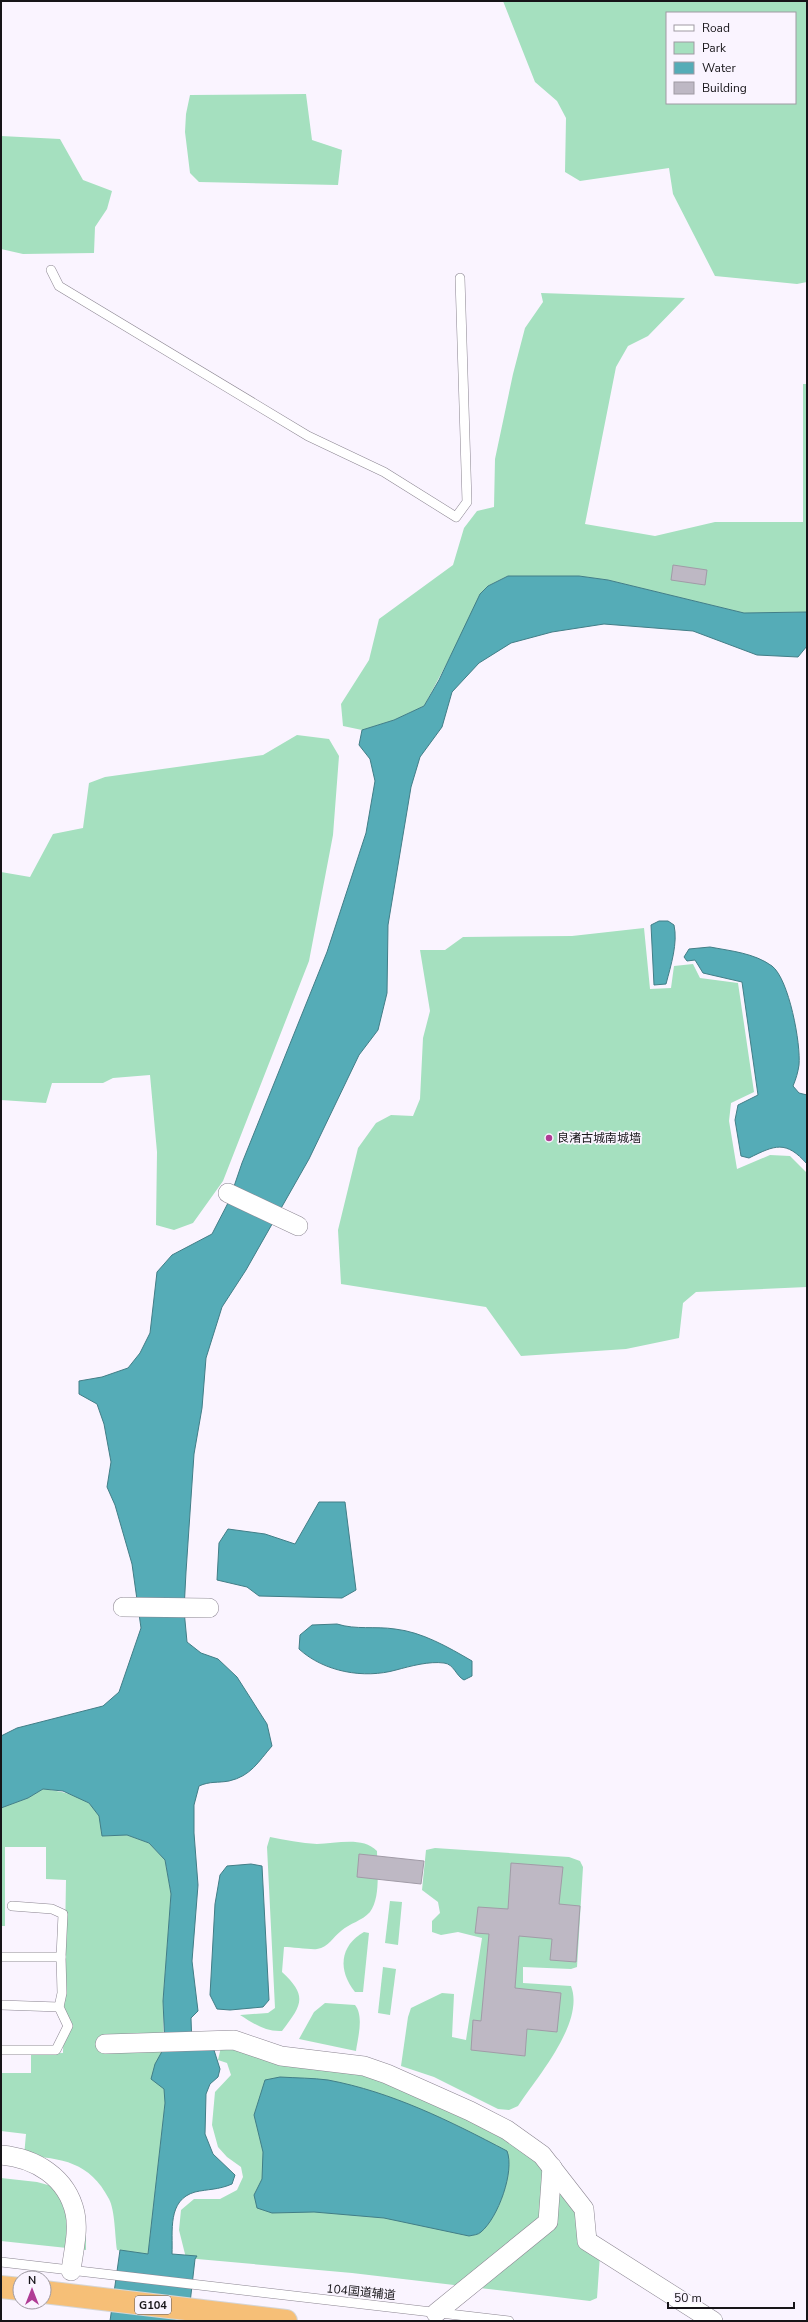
<svg xmlns="http://www.w3.org/2000/svg" width="808" height="2322" font-family="'Nunito Sans','Noto Sans SC',sans-serif">
<style>
.green{fill:#a5e0bf;fill-rule:evenodd}
.water{fill:#55acb7;stroke:#427e87}
.building{fill:#beb8c4;stroke:#a19ba7}
.lines{fill:none;stroke-linecap:round;stroke-linejoin:round}
.lane-casing{stroke:#8b8591;stroke-width:10}
.street-casing{stroke:#8b8591;stroke-width:20}
.highway-casing{stroke:#d5d5d5;stroke-width:24}
.lane{stroke:#fff;stroke-width:9}
.street{stroke:#fff;stroke-width:19}
.highway{stroke:#f6bf77;stroke-width:22}
.poi-dot{fill:#b03c95;stroke:#faf4ff;stroke-width:1.5}
.labels{text-anchor:middle;stroke-width:3.5;stroke-linejoin:round;paint-order:stroke}
.shield{fill:#faf4ff;stroke:#5a575d;stroke-width:1}
.shield-label{font-size:11px;font-weight:bold;fill:#161418}
.poi-label{font-size:12px;fill:#161418;stroke:#faf4ff;text-anchor:start}
.street-label{font-size:12px;fill:#161418;stroke:#faf4ff}
</style>
<rect width="100%" height="100%" fill="#faf4ff"/>
<g class="green">
<path d="M503 1H807V282L797 284 715 276 673 194 669 168 580 181 565 172 566 118 557 101 535 82ZM667 13H795V103H667Z"/>
<path d="M306 94 312 140 342 150 338 185 199 182 190 173 185 132 186 114 190 95Z"/>
<path d="M1 136 60 139 83 180 112 191 107 209 95 227 94 253 23 254 1 249Z"/>
<path d="M541 293 685 298 648 336 628 346 616 367 585 524 655 536 715 522H803V384H807V612L744 613 608 580 579 576H508L488 586 424 706 394 720 362 730 343 726 341 704 369 660 379 619 453 565 464 528 477 511 494 507 495 459 513 374 525 328 543 302Z"/>
<path d="M297 735 329 739 339 756 333 835 309 961 223 1181 193 1223 174 1230 156 1225 157 1152 150 1075 113 1078 103 1083H52L46 1103 1 1100V872L30 877 53 834 83 828 89 783 105 777 263 755Z"/>
<path d="M644 928 650 989 671 988 674 966 693 964 700 978 738 983 754 1092 731 1103 729 1121 737 1169 770 1155 790 1156 807 1173V1287L696 1292 683 1303 679 1338 626 1349 521 1356 486 1307 341 1284 338 1230 358 1148 376 1123 391 1115 413 1116 420 1099 423 1038 430 1011 420 950H445L463 937 572 936Z"/>
<path d="M43 1789C61 1791 93 1797 100 1817 101 1823 101 1830 102 1836L127 1835 149 1843 165 1860 171 1894 163 2001 165 2103 148 2255 117 2250C115 2237 115 2210 109 2199 90 2162 62 2158 24 2156L26 2134 1 2131V2073H31V2054L63 2053 66 1880 46 1879V1847H5V1926H1V1808L28 1798Z"/>
<path d="M270 1837C285 1840 301 1843 317 1844 336 1844 362 1836 377 1851 377 1869 381 1897 370 1912 362 1921 350 1923 341 1931 333 1937 329 1947 317 1949 312 1950 292 1947 284 1947L282 1972C308 1996 302 2005 282 2031 266 2032 254 2024 240 2015L268 2013 275 2008 267 1847Z"/>
<path d="M435 1848 569 1857 580 1861 583 1867 577 1967 571 1969 523 1967V1983L571 1986C585 2022 538 2076 518 2106L509 2110 498 2109 434 2077 401 2066 408 2017 411 2008 442 1993 454 1994 452 2037 466 2040 482 1938 458 1932 441 1935 432 1932V1921L440 1913 438 1902 422 1890 426 1850Z"/>
<path d="M390 1901 402 1902 398 1945 385 1943Z"/>
<path d="M364 1932 369 1933 363 1992H355C338 1971 339 1946 364 1932Z"/>
<path d="M383 1967 396 1969 390 2015 378 2013Z"/>
<path d="M325 2003 355 2005C364 2016 358 2037 356 2051L299 2039 314 2012Z"/>
<path d="M221 2047 365 2074 520 2142 595 2228 600 2255 597 2298 590 2301 352 2273 186 2258 179 2230 181 2210 194 2199H220L237 2190 243 2177 241 2167 227 2157 218 2147 212 2125 215 2092 231 2075 227 2063 218 2060Z"/>
<path d="M1 2178 37 2182 59 2188 81 2211 86 2225V2250L1 2241Z"/>
</g>
<g class="water">
<path d="M508 576H579L608 580 744 613 807 612V646L798 657 757 655 693 631 604 624 552 632 511 643 479 663 452 692 442 727 420 757 411 787 388 925 387 993 378 1030 359 1055 309 1159 246 1270 222 1307 206 1358 202 1408 194 1454 186 1572 184 1610 187 1642 201 1653 218 1659 237 1677 267 1724 272 1746C258 1762 251 1776 229 1781 218 1783 210 1781 199 1786L194 1805V1833L198 1885 192 1961 198 2011 191 2018 192 2046 213 2047 220 2069 218 2077 210 2084 206 2094 205 2134 213 2154 235 2175 232 2184C218 2190 208 2189 195 2192 167 2200 173 2231 172 2254L197 2256 195 2259 188 2321H110L120 2250 148 2254 165 2103 164 2089 151 2079 155 2064 165 2046 163 2001 171 1894 165 1860 149 1843 127 1835 102 1836 99 1816 89 1803 63 1791 43 1789 28 1798 1 1808V1736L17 1728 103 1706 119 1692 141 1628 132 1564 115 1505 107 1487 111 1462 104 1424 97 1404 79 1394V1381L102 1377 128 1368 140 1353 150 1333 157 1272 172 1255 212 1234 229 1201 242 1163 327 952 366 833 375 781 370 759 359 745 362 730 394 720 424 706 439 680 480 594 488 586Z"/>
<path d="M659 921H668L674 925C678 943 671 965 666 984L654 985 651 925Z"/>
<path d="M710 947C731 951 754 953 772 966 789 979 801 1044 799 1065 798 1072 796 1079 793 1086L799 1093 807 1095V1164C786 1140 775 1145 749 1158L741 1156 735 1120 738 1105 758 1095 742 982 703 973 695 960 687 961 684 957 689 949Z"/>
<path d="M319 1502H345L356 1590 342 1598 259 1596 247 1587 217 1580 219 1543 228 1529 265 1534 295 1544Z"/>
<path d="M337 1624C356 1630 375 1626 395 1629 422 1632 448 1647 472 1661V1676L464 1680C456 1676 454 1664 444 1663 429 1661 411 1666 396 1670 364 1679 324 1672 299 1649L300 1635 312 1625Z"/>
<path d="M251 1864 262 1866 269 2000 263 2007 230 2010 217 2009 210 1995 215 1904 220 1875 227 1866Z"/>
<path d="M280 2077C296 2078 313 2078 328 2080 392 2092 450 2121 507 2151 515 2171 498 2218 481 2232 478 2235 473 2235 469 2236L384 2218 314 2212 272 2213 257 2208 254 2195 262 2179 263 2152 254 2115 265 2080Z"/>
</g>
<g class="building">
<path d="M673 565 707 570 705 585 671 580Z"/>
<path d="M359 1854 424 1861 421 1884 357 1877Z"/>
<path d="M511 1863 563 1867 559 1904 580 1906 576 1962 550 1960 552 1939 519 1936 515 1988 561 1993 557 2032 527 2029 525 2056 471 2050 473 2020 481 2021 489 1934 475 1933 478 1907 508 1909Z"/>
</g>
<g class="lines">
<defs>
<g id="lane">
<path d="M51 270 59 286 308 436 384 472 456 517 467 502 460 278"/>
<path d="M1 1957H61"/>
<path d="M1 2005 59 2007"/>
<path d="M1 2050H56L68 2026 59 2007 62 1993 61 1957 63 1914 52 1909 12 1906"/>
<path d="M1 2262 509 2321"/>
</g>
<g id="street">
<path d="M228 1193 298 1226"/>
<path d="M123 1607 209 1608"/>
<path d="M105 2044 234 2040 281 2056 364 2066 387 2074 470 2111 507 2130 542 2155 584 2209 587 2241 713 2321"/>
<path d="M1 2155C35 2158 67 2177 75 2213 79 2231 73 2253 71 2271"/>
<path d="M436 2313 548 2222 552 2167"/>
</g>
<g id="highway">
<path d="M1 2287 20 2289"/>
<path d="M44 2292 286 2321"/>
</g>
</defs>
<use href="#lane" class="lane-casing"/>
<use href="#street" class="street-casing"/>
<use href="#highway" class="highway-casing"/>
<use href="#lane" class="lane"/>
<use href="#street" class="street"/>
<use href="#highway" class="highway"/>
</g>
<circle class="poi-dot" cx="549" cy="1138" r="4"/>
<g class="labels">
<rect class="shield" x="135" y="2296" width="36" height="18" rx="3"/>
<g class="shield-label">
<text x="153" y="2309">G104</text>
</g>
<g class="poi-label">
<text x="557" y="1142">良渚古城南城墙</text>
</g>
<g class="street-label">
<text transform="translate(361 2292) rotate(6)" y="4">104国道辅道</text>
</g>
</g>
<rect width="808" height="2322" fill="none" stroke="#161418" stroke-width="4"/>
<rect x="666" y="12" width="130" height="92" fill="#faf4ff" stroke="#9f9aa3"/>
<rect x="674" y="25" width="20" height="6" fill="#ffffff" stroke="#9f9aa3"/>
<text x="702" y="32" font-size="12" fill="#161418">Road</text>
<rect x="674" y="42" width="20" height="12" fill="#a5e0bf" stroke="#9f9aa3"/>
<text x="702" y="52" font-size="12" fill="#161418">Park</text>
<rect x="674" y="62" width="20" height="12" fill="#55acb7" stroke="#9f9aa3"/>
<text x="702" y="72" font-size="12" fill="#161418">Water</text>
<rect x="674" y="82" width="20" height="12" fill="#beb8c4" stroke="#9f9aa3"/>
<text x="702" y="92" font-size="12" fill="#161418">Building</text>
<g transform="translate(32 2290)"><circle r="19" fill="#faf4ff" stroke="#9f9aa3"/>
<path d="M0-3L7 15L0 10L-7 15Z" fill="#b03c95"/>
<text y="-6" font-size="11" font-weight="bold" text-anchor="middle" fill="#161418">N</text>
</g>
<path d="M668 2302v6h126v-6" fill="none" stroke="#161418" stroke-width="2"/>
<text x="674" y="2302" font-size="12" fill="#161418" stroke="#faf4ff" stroke-width="3" paint-order="stroke">50 m</text>
</svg>
